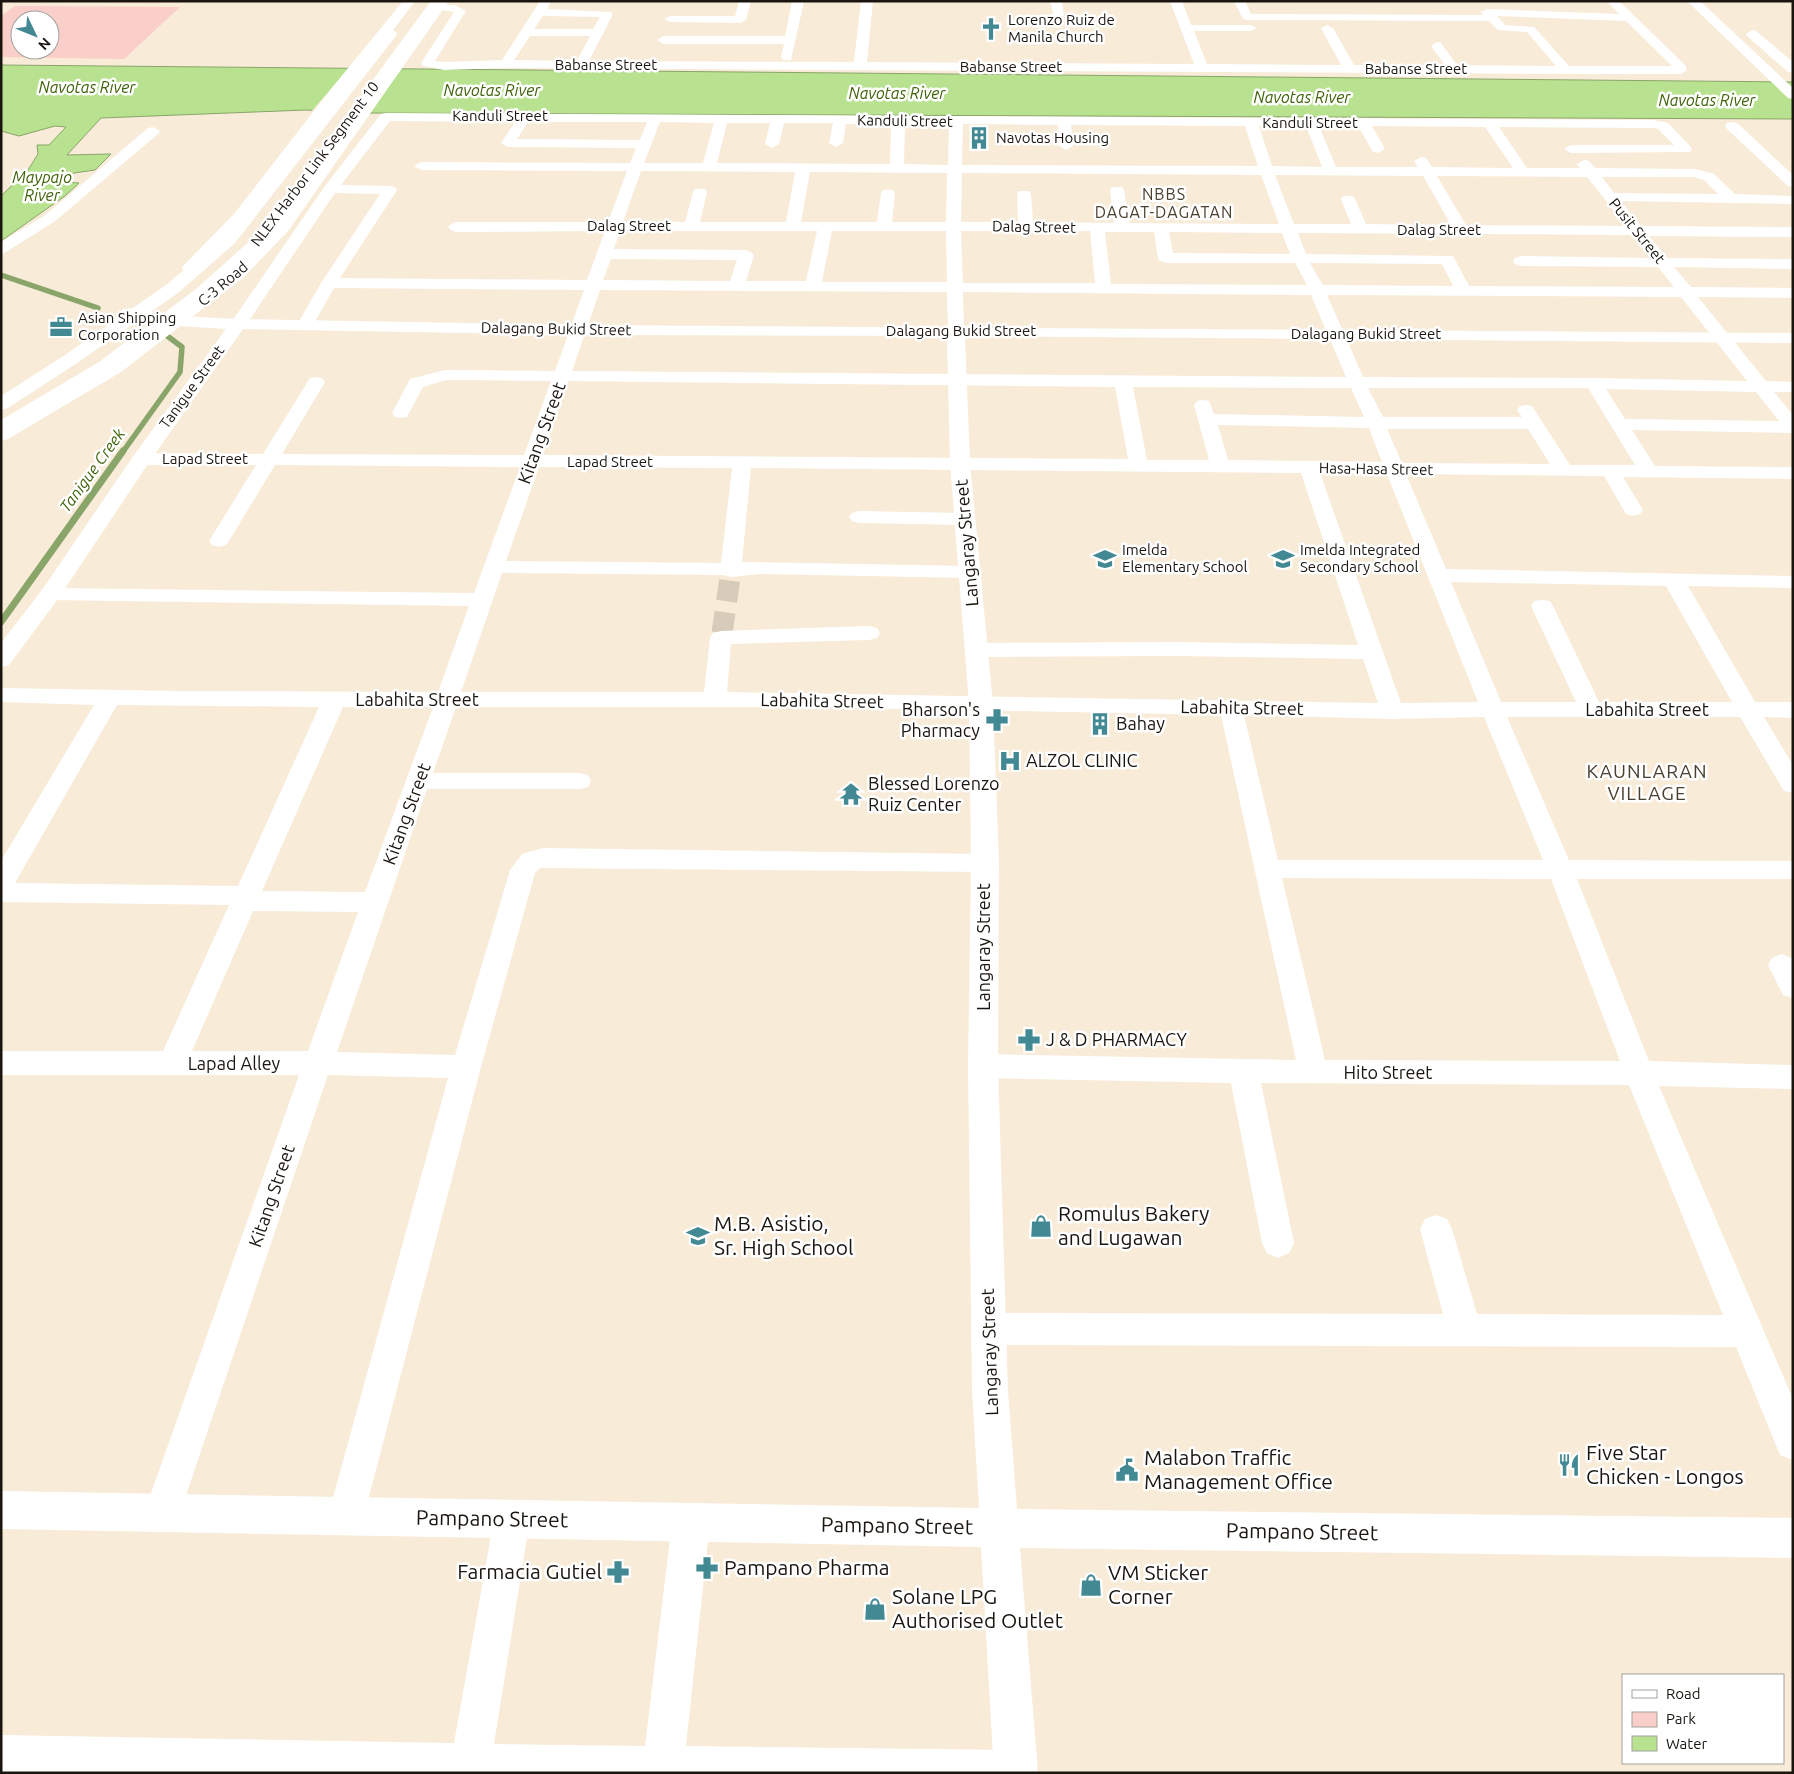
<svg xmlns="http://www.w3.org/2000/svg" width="1794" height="1774" font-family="Ubuntu,sans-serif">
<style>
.green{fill:#facec9;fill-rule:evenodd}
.water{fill:#b8e290;stroke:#89a569}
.pier{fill:#f8ebd8}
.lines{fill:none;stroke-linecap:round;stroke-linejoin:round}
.stream-far1{stroke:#89a569;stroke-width:5.5}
.stream{stroke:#89a569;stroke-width:7}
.street-tunnel{stroke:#d7cbba;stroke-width:21;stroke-dasharray:21 11;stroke-linecap:butt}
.street{fill:#fff;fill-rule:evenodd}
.secondary{fill:#fff;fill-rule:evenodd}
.primary{fill:#fff;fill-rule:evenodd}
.highway{fill:#fff;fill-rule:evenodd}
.labels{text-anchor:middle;stroke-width:5;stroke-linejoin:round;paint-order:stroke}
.far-poi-label{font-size:15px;fill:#1a160f;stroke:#fff;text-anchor:start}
.far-street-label{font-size:15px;fill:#1a160f;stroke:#fff}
.far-water-label{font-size:16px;font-style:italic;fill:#3f6209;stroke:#fff}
.far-quarter-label{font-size:16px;letter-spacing:1px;fill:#4b4030;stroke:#fff}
.street-label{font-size:18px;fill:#1a160f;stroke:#fff}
.poi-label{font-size:18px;fill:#1a160f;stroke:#fff;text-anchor:start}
.neighbourhood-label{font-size:19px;letter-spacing:1px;fill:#4b4030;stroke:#fff}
.near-poi-label{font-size:21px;fill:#1a160f;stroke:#fff;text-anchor:start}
.near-street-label{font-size:21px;fill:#1a160f;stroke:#fff}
</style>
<rect width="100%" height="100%" fill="#f8ebd8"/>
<path class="green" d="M15 6 180 7 124 59 1 57V16ZM20 20H50V50H20Z"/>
<path class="water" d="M1 65 1793 82V119L368 113 306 110 101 118 67 155 111 154 95 170 74 173 64 182 79 183 65 196 1 241V196L28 170 38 154 37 145H49L66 127 55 126 19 136 1 131Z"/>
<path class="pier" d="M350 67H403L365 115 310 113Z"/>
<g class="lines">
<g class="stream-far1">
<path d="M1 275 98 308"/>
<path d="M122 453 180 372 182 347 166 335"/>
</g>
<path class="stream" d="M1 622 123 451"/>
<path class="street-tunnel" d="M722 633 731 571"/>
<g class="street">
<path d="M540 1H551L547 9 611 12 613 14 589 61 854 62 861 1H873L867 62 1194 64 1170 1H1182L1191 25H1251L1257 28 1251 31H1194L1207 64 1341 65 1321 28 1327 25 1333 28 1354 65H1445L1431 46 1437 42 1441 43 1457 65 1556 66 1527 32 1498 30 1489 21 1247 20 1243 19 1234 1H1245L1251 14 1483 15 1481 12 1487 9 1619 14 1607 1H1619L1685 65 1687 70 1681 74H1566L506 68 444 70 423 66 421 63 454 12 434 9 432 7 434 5H455L466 11 435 61 444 62 502 60ZM543 16 600 17 593 29H534ZM1497 16 1626 21 1672 66H1569L1534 27 1505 25ZM530 36H590L577 61 514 60Z"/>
<path d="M739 1H751L746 20 740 23 670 22 664 19 670 16H735Z"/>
<path d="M792 1H804L791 60H783L781 57 784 44H663L657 40 663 36H785Z"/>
<path d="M1050 1H1062L1064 15 1062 17H1054Z"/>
<path d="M386 113 1654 120 1668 123 1690 146 1692 149 1690 152 1571 153 1564 149 1571 145H1674L1658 129 1654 128 1499 127 1527 168H1580L1577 164 1584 160 1589 161 1595 168 1695 169 1714 174 1735 194 1793 196V204L1621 201 1641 226 1793 227V237L1649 236 1667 258 1793 259V269L1674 267 1691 287 1793 288V298L1698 297 1766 381 1793 382V392H1774L1793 415V433L1632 430 1655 466 1793 467V479L1623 477 1643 510 1640 514 1633 516 1626 514 1604 476 1406 474 1446 569 1793 576V588L1688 586 1755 702H1793V718L1764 717 1793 765V793L1784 791 1740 717H1507L1569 860 1793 861V879H1577L1649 1061 1793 1065V1089L1659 1086 1793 1399V1460L1780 1455 1736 1347 989 1345 977 1340 972 1329 977 1318 989 1313 1443 1314 1420 1229 1425 1219 1436 1215 1447 1219 1452 1229 1477 1314 1723 1315 1629 1085 1261 1083 1294 1243 1289 1253 1278 1258 1267 1253 1262 1243 1231 1083 983 1078 973 1074 968 1066 973 1058 983 1054 1296 1060 1221 715 799 707H456L433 773H579L588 775 591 781 588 787 579 789H427L337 1052 455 1055 510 870 522 854 543 848 985 854 994 856 998 863 994 870 985 872 540 868 535 873 481 1067 364 1516 359 1529 346 1534 333 1529 328 1516 448 1078 328 1075 180 1513 175 1526 162 1531 149 1526 144 1513 299 1075H1V1051H163L229 905 1 902V861L94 705 1 702V688L179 691 438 692 469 606 50 600 42 599 39 594 42 589 50 588 474 593 520 467 275 465 229 541 226 545 219 547 212 545 209 541 256 465H141L134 463 132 459 134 455 141 453 263 454 310 378 316 377 322 378 325 382 282 454 524 455 551 381 446 380 423 387 407 417 401 418 395 417 392 413 410 379 445 370 555 371 584 290 334 288 311 329H299L297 325 321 283 380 194 335 193 244 328H232L230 324 325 186 381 114ZM390 121 515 122 501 143 508 147 636 148 630 163 421 162 414 166 421 170 627 171 608 222H456L451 224 448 227 451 230 456 232 605 231 587 280 340 278 397 190 395 187 390 186 341 185ZM528 122H647L640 140 517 139ZM660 122 714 123 703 163H644ZM727 123H770L765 144 772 148 779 144 784 123H833L829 143 836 147 843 143 846 124H891L890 164 717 163ZM905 124H949L948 165 904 164ZM963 124 1058 125 1059 146 1066 150 1073 146 1071 125 1245 126 1258 166 962 165ZM1259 126H1306L1322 167 1272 166ZM1319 126H1358L1373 152 1378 153 1385 149 1372 126 1485 127 1513 168 1432 167 1426 158 1421 157 1414 161 1418 167H1336ZM641 171 795 172 786 222H700L707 192 705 189H695L693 192 685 222H623ZM810 172 947 173 946 222H892L895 193 893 190H883L881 193 877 222H801ZM962 173 1261 175 1279 224 1129 223 1124 190 1122 187H1112L1110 190 1114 223 1033 222 1031 194 1029 191H1019L1017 194 1018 222H961ZM1275 175 1423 176 1451 225 1366 224 1355 199 1353 196H1343L1341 199 1351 224H1294ZM1437 176 1587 177 1626 226 1466 225ZM1602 177H1694L1704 180 1718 194 1614 193ZM620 231H817L806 281H746L754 255 751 252 746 250 614 249ZM832 231H946L947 282H822ZM961 231H1090L1095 283H963ZM1105 232H1154L1158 258 1160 261 1166 263H1295L1307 285 1111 284ZM1169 232 1282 233 1290 254 1173 253ZM1298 233 1633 235 1650 258 1521 256 1515 258 1513 261 1515 264 1521 266 1658 267 1674 287 1469 286 1453 256 1306 254ZM611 259 737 260 730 281 603 280ZM1310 263 1442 264 1453 286 1323 285ZM600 290 947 292 948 331 950 335H962L964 331 963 292 1311 295 1346 377 572 371ZM1327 295 1681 297 1747 381 1594 378 1363 377ZM568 381 1115 387 1128 459 543 455ZM1133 387 1351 388 1364 417 1214 414 1209 401 1203 400 1197 401 1194 405 1209 460H1147ZM1368 388H1588L1635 465H1570L1532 406 1526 405 1520 406 1517 410 1522 417H1383ZM1606 389 1756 392 1779 421 1625 419ZM1218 425 1369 428 1382 462 1228 460ZM1387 429H1528L1550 464 1402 463ZM539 467 732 468 721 563 506 561ZM751 468 1301 473 1358 645 1176 642 977 643 969 645 966 650 969 655 977 657 1176 656 1363 659 1378 703 727 692 731 644 869 640 877 638 880 633 877 628 869 626 721 631 713 633 710 638 704 692H461L502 573 723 575 731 577 760 574 970 578 977 576 980 572 977 568 970 566 742 562ZM1320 473 1387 474 1478 702 1401 703ZM1451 582 1666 586 1732 702H1599L1553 606 1550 601 1542 600 1534 601 1531 606 1576 702H1501ZM117 705 319 707 238 886 15 883ZM343 707H433L365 892 262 891ZM1244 715 1392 719 1484 717 1543 860H1278ZM1282 878 1551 879 1620 1061 1325 1060ZM253 911 358 912 308 1051H192Z"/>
<path d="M1732 122 1737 123 1793 175V187L1788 186 1727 129 1725 126 1727 123Z"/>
<path d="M153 127 160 131 158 134 54 222 6 252 1 254V242L44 216 148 128Z"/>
<path d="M859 511 965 513 972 515 975 519 972 523 965 525 859 523 852 521 849 517 852 513Z"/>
<path d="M1782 954 1793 959V998L1783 995 1768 965 1772 958Z"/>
<path d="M512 1501 525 1506 530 1519 494 1744 645 1746 672 1522 678 1509 691 1503 704 1509 710 1522 686 1746 1016 1750 1031 1756 1036 1773H1V1735L454 1743 494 1519 499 1506Z"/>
</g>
<g class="secondary">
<path d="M1687 1H1700L1793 88V99L1788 98Z"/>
<path d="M1752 30 1756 31 1793 62V73L1788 72 1748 37 1746 34Z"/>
<path d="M129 308 178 316 238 319 579 325 1793 333V343L965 336 970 463 993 704 999 863 998 1066 1008 1391 1017 1509 1793 1518V1558L1020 1548 1038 1773H994L981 1547 1 1529V1491L979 1508 972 1391 968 1066 971 863 969 704 950 463 947 336 579 335 243 329 150 461 58 599 9 665 1 667V643L42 590 134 455 226 329 178 326 123 317 120 313 123 309Z"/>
</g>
<g class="primary">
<path d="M403 1H415C388 39 357 73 329 109 287 165 248 223 196 271H184L182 268 184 265 234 214 331 89Z"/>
<path d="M437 1H449L288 231 245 276 121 372 8 439 1 441V427L109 364 233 268 276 225Z"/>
</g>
<g class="highway">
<path d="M431 1H443L303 194 265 244 208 297 111 370 8 432 1 434V420L99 362 196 289 253 238 293 188Z"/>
<path d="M391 30 395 31 397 34 395 37 235 243 178 293 77 363 8 408 1 410V396L65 355 166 285 223 237 387 31Z"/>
</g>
</g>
<defs>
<symbol id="church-bare" viewBox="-9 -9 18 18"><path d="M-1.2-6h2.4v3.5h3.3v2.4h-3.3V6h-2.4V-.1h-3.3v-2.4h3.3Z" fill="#438994" stroke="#fff" stroke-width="2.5" paint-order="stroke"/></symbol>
<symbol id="building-bare" viewBox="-9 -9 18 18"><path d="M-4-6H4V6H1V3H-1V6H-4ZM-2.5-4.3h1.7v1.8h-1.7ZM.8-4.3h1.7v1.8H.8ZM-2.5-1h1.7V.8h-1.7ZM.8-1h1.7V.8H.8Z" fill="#438994" stroke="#fff" stroke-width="2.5" paint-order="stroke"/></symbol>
<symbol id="office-bare" viewBox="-9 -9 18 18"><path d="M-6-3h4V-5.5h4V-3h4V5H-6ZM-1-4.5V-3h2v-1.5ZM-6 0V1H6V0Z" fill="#438994" stroke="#fff" stroke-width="2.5" paint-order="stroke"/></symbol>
<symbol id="school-bare" viewBox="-9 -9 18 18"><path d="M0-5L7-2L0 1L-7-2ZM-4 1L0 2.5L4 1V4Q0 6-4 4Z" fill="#438994" stroke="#fff" stroke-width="2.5" paint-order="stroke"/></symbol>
<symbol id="pharmacy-bare" viewBox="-9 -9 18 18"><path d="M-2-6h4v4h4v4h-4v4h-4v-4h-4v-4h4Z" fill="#438994" stroke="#fff" stroke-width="2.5" paint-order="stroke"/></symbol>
<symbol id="hospital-bare" viewBox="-9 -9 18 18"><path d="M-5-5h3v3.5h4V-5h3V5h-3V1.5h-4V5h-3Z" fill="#438994" stroke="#fff" stroke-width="2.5" paint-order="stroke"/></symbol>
<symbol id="temple-bare" viewBox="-9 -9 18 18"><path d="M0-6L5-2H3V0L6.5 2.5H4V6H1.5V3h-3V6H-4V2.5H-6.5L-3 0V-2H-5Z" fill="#438994" stroke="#fff" stroke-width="2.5" paint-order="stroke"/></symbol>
<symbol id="shop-bare" viewBox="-9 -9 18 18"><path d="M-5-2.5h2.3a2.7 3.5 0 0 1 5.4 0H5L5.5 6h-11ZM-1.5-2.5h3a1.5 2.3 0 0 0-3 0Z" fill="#438994" stroke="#fff" stroke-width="2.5" paint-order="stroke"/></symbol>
<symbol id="restaurant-bare" viewBox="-9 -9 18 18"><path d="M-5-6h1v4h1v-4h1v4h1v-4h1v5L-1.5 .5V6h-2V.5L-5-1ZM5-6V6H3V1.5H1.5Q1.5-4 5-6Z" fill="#438994" stroke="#fff" stroke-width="2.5" paint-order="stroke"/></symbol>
<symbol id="civic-bare" viewBox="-9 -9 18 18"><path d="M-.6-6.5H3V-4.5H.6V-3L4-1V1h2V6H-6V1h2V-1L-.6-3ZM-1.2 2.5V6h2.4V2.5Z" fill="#438994" stroke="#fff" stroke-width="2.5" paint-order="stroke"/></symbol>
</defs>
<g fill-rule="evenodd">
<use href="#church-bare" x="975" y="13" width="32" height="32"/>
<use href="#building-bare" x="963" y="122" width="32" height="32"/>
<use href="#office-bare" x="45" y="311" width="32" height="32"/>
<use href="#school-bare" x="1089" y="543" width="32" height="32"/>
<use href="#school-bare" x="1267" y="543" width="32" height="32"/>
<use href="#pharmacy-bare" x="981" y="704" width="32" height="32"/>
<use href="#building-bare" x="1084" y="708" width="32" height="32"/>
<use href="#hospital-bare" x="994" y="745" width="32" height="32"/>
<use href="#temple-bare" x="835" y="778" width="32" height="32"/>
<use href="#pharmacy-bare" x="1013" y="1024" width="32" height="32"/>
<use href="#shop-bare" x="1025" y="1210" width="32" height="32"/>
<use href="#school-bare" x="682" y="1220" width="32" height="32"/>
<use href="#restaurant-bare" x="1553" y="1449" width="32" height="32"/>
<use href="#civic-bare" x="1111" y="1454" width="32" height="32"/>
<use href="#pharmacy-bare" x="691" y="1552" width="32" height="32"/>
<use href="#pharmacy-bare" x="602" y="1556" width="32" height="32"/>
<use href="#shop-bare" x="1075" y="1569" width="32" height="32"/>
<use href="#shop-bare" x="859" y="1593" width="32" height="32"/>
</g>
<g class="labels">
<g class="far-poi-label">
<text x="1008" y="25">Lorenzo Ruiz de<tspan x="1008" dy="17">Manila Church</tspan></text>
<text x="996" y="143">Navotas Housing</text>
<text x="78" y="323">Asian Shipping<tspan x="78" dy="17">Corporation</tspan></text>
<text x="1122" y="555">Imelda<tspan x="1122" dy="17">Elementary School</tspan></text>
<text x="1300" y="555">Imelda Integrated<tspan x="1300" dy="17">Secondary School</tspan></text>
</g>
<g class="far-street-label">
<text x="606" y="70">Babanse Street</text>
<text x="1011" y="72">Babanse Street</text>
<text x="1416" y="74">Babanse Street</text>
<text x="500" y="121">Kanduli Street</text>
<text transform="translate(905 121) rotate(1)" y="5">Kanduli Street</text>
<text x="1310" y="128">Kanduli Street</text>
<text transform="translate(315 164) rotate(-53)" y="5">NLEX Harbor Link Segment 10</text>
<text x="629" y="231">Dalag Street</text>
<text transform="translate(1034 227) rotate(1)" y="5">Dalag Street</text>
<text x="1439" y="235">Dalag Street</text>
<text transform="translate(1637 231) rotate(51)" y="5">Pusit Street</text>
<text transform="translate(223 284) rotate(-40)" y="5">C-3 Road</text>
<text transform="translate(556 329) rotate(1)" y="5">Dalagang Bukid Street</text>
<text x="961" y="336">Dalagang Bukid Street</text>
<text x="1366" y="339">Dalagang Bukid Street</text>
<text transform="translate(192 387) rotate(-54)" y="5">Tanigue Street</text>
<text x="205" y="464">Lapad Street</text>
<text x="610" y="467">Lapad Street</text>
<text transform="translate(1376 469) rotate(1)" y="5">Hasa-Hasa Street</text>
</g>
<g class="far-water-label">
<text x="87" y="93">Navotas River</text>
<text x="492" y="96">Navotas River</text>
<text x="897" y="99">Navotas River</text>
<text x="1302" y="103">Navotas River</text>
<text x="1707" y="106">Navotas River</text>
<text x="42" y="183">Maypajo<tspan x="42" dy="18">River</tspan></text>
<text transform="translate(92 470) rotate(-54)" y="6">Tanigue Creek</text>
</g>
<g class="far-quarter-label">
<text x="1164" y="200">NBBS<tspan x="1164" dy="18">DAGAT-DAGATAN</tspan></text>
</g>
<g class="street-label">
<text transform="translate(542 433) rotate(-70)" y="6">Kitang Street</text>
<text transform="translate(967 543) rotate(-95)" y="6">Langaray Street</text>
<text x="417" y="706">Labahita Street</text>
<text transform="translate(822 701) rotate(1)" y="6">Labahita Street</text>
<text transform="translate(1242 708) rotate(1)" y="6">Labahita Street</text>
<text x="1647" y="716">Labahita Street</text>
<text transform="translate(407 814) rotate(-70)" y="6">Kitang Street</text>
<text transform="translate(984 947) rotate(-90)" y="6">Langaray Street</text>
<text x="234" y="1070">Lapad Alley</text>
<text x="1388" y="1079">Hito Street</text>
<text transform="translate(272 1196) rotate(-71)" y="6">Kitang Street</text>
<text transform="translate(990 1352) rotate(-92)" y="6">Langaray Street</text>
</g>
<g class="poi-label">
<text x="980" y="716" text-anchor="end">Bharson's<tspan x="980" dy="21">Pharmacy</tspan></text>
<text x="1116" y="730">Bahay</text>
<text x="1026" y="767">ALZOL CLINIC</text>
<text x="868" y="790">Blessed Lorenzo<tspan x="868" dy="21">Ruiz Center</tspan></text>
<text x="1046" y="1046">J &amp; D PHARMACY</text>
</g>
<g class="neighbourhood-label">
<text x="1647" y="778">KAUNLARAN<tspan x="1647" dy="22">VILLAGE</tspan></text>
</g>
<g class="near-poi-label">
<text x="1058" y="1221">Romulus Bakery<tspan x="1058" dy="24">and Lugawan</tspan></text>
<text x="714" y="1231">M.B. Asistio,<tspan x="714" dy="24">Sr. High School</tspan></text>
<text x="1586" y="1460">Five Star<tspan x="1586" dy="24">Chicken - Longos</tspan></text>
<text x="1144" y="1465">Malabon Traffic<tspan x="1144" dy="24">Management Office</tspan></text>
<text x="724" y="1575">Pampano Pharma</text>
<text x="602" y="1579" text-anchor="end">Farmacia Gutiel</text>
<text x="1108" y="1580">VM Sticker<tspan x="1108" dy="24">Corner</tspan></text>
<text x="892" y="1604">Solane LPG<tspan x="892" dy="24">Authorised Outlet</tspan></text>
</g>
<g class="near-street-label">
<text transform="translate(492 1519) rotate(1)" y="7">Pampano Street</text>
<text transform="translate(897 1526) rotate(1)" y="7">Pampano Street</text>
<text transform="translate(1302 1532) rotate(1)" y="7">Pampano Street</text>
</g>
</g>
<rect width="1794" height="1774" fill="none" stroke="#1a160f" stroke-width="5"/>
<rect x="1622" y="1674" width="162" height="90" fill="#ffffff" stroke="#a3a29f"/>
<rect x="1632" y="1690" width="25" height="8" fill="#ffffff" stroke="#a3a29f"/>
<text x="1666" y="1699" font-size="15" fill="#1a160f">Road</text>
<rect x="1632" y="1712" width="25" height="15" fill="#facec9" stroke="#a3a29f"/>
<text x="1666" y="1724" font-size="15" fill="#1a160f">Park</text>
<rect x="1632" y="1736" width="25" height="15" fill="#b8e290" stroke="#a3a29f"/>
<text x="1666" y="1749" font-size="15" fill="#1a160f">Water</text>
<g transform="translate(35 35) rotate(133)"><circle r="24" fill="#ffffff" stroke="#a3a29f"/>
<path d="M0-4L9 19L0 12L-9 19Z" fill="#438994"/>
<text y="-8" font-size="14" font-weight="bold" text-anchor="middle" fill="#1a160f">N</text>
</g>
</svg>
